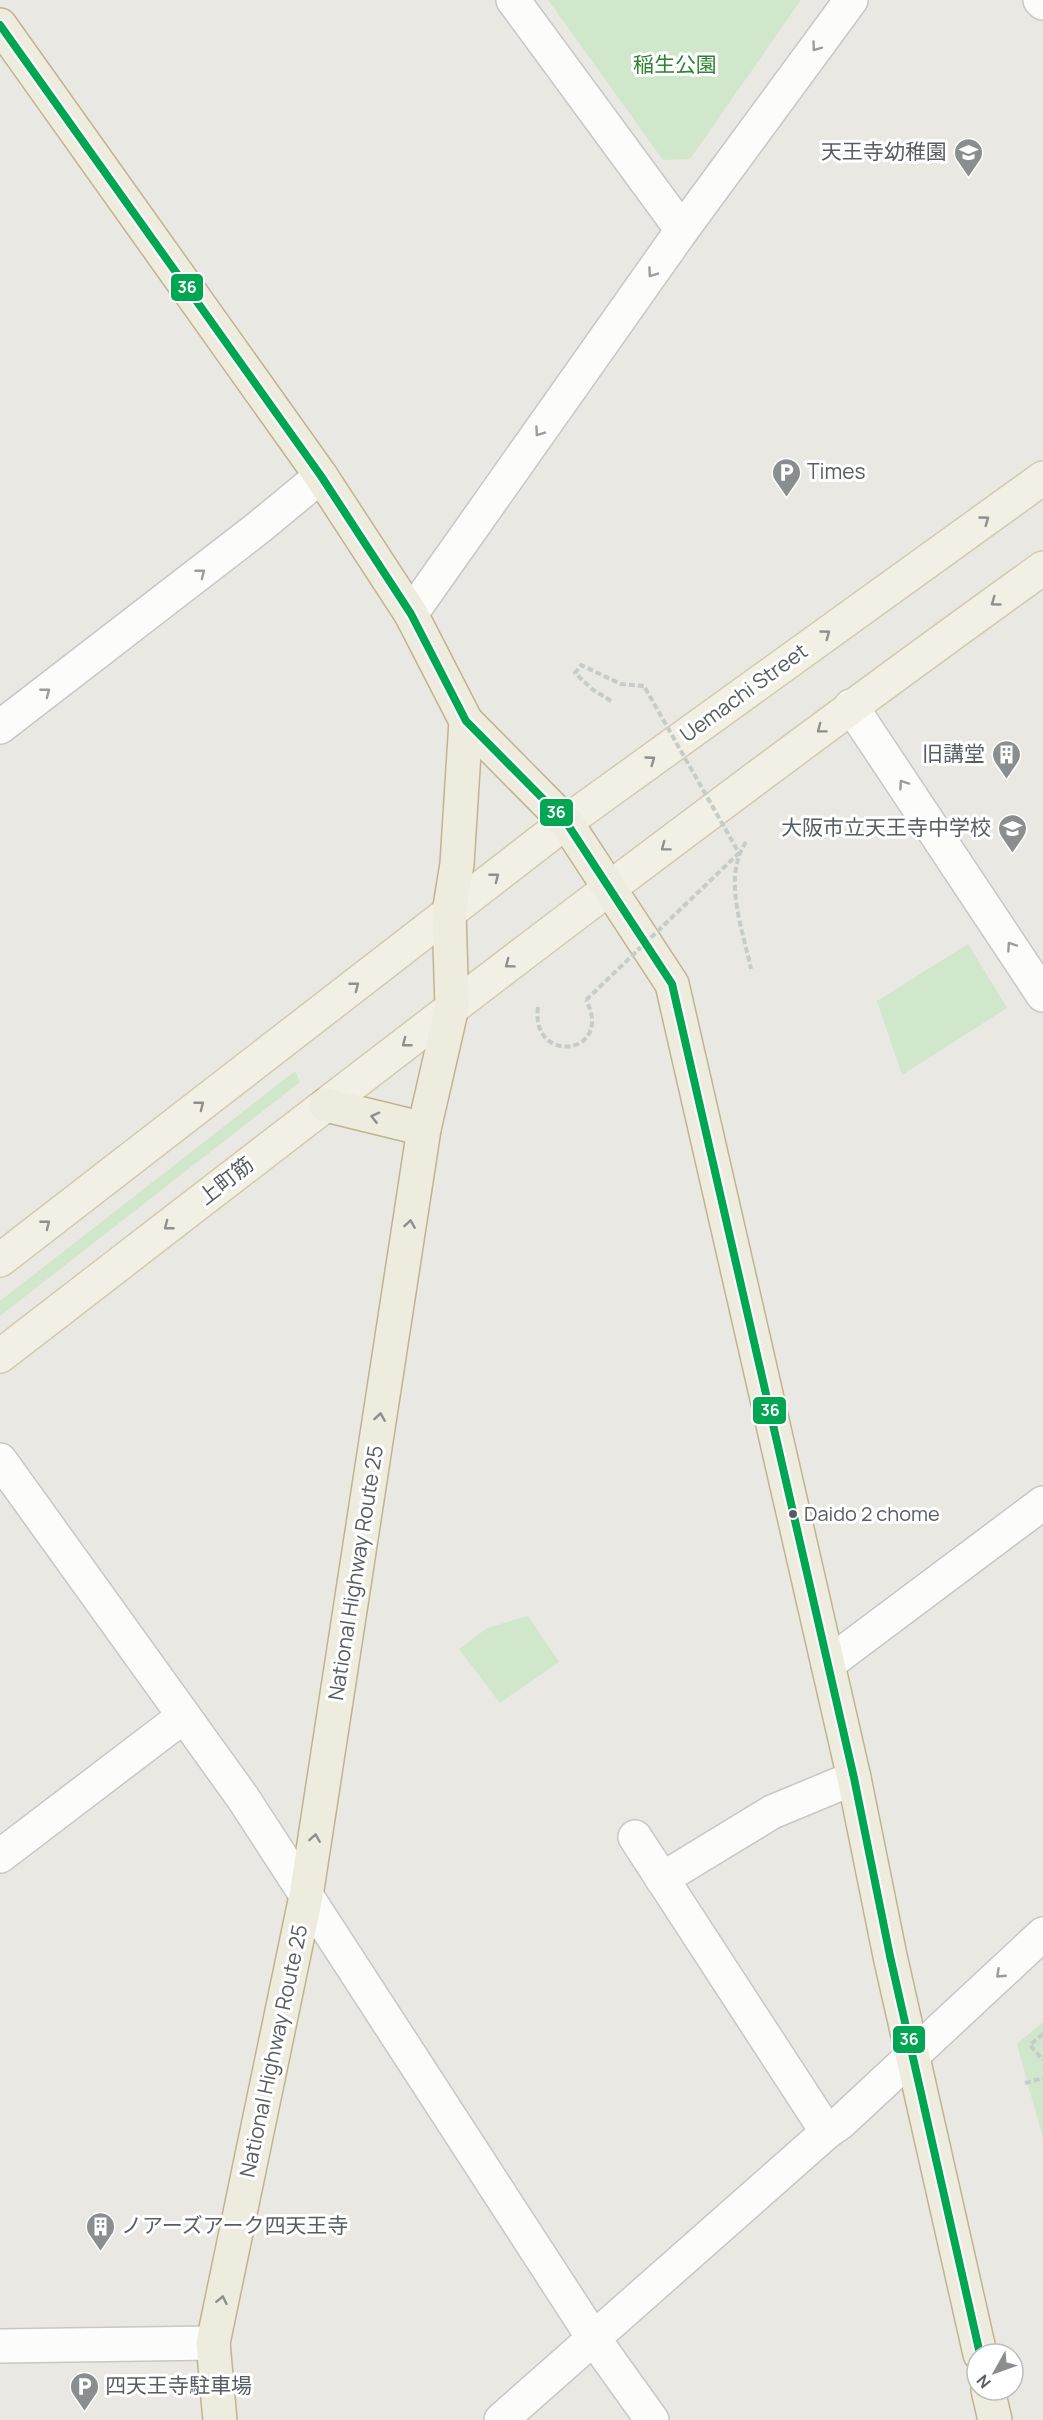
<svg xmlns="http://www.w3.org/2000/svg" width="1043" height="2420" font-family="Manrope,'Noto Sans JP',sans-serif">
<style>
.green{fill:#d0e7cc}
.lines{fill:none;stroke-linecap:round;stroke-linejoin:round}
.minor-casing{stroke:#c7c7c7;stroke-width:36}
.major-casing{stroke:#d4caae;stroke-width:36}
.highway-casing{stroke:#c1b390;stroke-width:36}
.path{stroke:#c5ccc9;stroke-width:4;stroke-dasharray:6 3;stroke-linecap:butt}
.minor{stroke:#fcfcfb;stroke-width:33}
.major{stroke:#f2f0e5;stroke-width:33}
.highway{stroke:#eeebdf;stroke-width:33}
.path-bridge{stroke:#c5ccc9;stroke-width:4;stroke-dasharray:6 3;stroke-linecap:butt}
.bus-1-casing{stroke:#fff;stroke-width:12}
.bus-1{stroke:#00a651;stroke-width:8}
.oneway{stroke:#9a9d9f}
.oneway2{stroke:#8e9090}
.oneway3{stroke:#8c8f8e}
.bus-dot{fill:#585d62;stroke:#fff;stroke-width:2}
.labels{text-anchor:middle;stroke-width:6;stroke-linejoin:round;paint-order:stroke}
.bus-label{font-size:20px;fill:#585d62;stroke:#fff;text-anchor:start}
.park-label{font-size:21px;fill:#2e8433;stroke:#fff}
.poi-label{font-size:21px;fill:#585d62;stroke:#fff;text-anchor:end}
.street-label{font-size:21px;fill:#585d62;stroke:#fff}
.line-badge{stroke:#fff;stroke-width:2}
.badge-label{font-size:16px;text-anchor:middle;font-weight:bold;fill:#fff}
</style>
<rect width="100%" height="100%" fill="#eae8e2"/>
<g class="green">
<path d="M548 0H801L690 159 663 160Z"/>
<path d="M968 944 1007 1008 902 1075 877 1001Z"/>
<path d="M295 1071 300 1082 0 1316V1301Z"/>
<path d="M528 1616 559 1662 500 1703 459 1649 487 1628Z"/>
<path d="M1043 2022V2139L1017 2044Z"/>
</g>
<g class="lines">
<defs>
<g id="minor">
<path d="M513 0 682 230"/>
<path d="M1040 0 1043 3"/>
<path d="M411 614 682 230 851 0"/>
<path d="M851 706 1043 995"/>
<path d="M0 727 258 528 321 476"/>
<path d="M0 1460 243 1798 594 2339 652 2420"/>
<path d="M828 1664 1043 1503"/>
<path d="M635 1837 827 2132"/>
<path d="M0 1856 184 1716"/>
<path d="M662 1879 772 1812 854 1778"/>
<path d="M0 2346 213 2343"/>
<path d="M501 2420 827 2132 840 2123 1043 1934"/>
</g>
<g id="major">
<path d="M0 1260 566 822 1043 478"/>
<path d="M0 1356C345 1090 689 822 1043 568"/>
</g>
<g id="highway">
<path d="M0 25 321 476 411 614 466 721 566 822 672 984 854 1778 890 1956 980 2354"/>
<path d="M326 1105 424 1129"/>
<path d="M988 2390 995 2420"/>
<path d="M220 2420 213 2343 306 1896 424 1129 452 1007 449 913 457 864 466 721"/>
</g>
</defs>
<use href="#minor" class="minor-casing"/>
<use href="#major" class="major-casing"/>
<use href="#highway" class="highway-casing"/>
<g class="path">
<path d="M611 701 592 689 575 673 581 665 621 684 644 686"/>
<path d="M746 842C722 878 743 930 751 969"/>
<path d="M538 1007C530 1066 615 1055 586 1000"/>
<path d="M1043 2034 1030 2045 1043 2060"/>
<path d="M1025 2083 1043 2078"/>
</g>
<use href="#minor" class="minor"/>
<use href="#major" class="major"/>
<use href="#highway" class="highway"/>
<path class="path-bridge" d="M586 1000 739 853 644 686"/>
<defs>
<path id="bus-1" d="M0 25 321 476 411 614 466 721 566 822 672 984 854 1778 890 1956 980 2354"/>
</defs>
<use href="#bus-1" class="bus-1-casing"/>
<use href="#bus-1" class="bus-1"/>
</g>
<defs><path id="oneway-chevron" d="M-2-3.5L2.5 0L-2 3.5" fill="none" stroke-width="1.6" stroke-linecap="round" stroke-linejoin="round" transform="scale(1.5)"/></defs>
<g class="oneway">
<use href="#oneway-chevron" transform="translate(816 47) rotate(126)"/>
<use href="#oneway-chevron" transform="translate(652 273) rotate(125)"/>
<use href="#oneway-chevron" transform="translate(539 432) rotate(125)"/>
<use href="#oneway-chevron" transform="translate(201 573) rotate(-38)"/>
<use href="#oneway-chevron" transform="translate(46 692) rotate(-38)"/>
<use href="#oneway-chevron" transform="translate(903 784) rotate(-124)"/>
<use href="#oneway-chevron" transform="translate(1011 946) rotate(-124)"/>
<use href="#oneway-chevron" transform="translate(1000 1974) rotate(137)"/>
</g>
<g class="oneway2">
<use href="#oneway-chevron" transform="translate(985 520) rotate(-36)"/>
<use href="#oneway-chevron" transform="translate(995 602) rotate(144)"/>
<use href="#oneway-chevron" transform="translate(826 634) rotate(-36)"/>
<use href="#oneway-chevron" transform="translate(821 729) rotate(143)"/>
<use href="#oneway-chevron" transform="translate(651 760) rotate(-36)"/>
<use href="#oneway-chevron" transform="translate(665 847) rotate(143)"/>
<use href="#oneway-chevron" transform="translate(495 877) rotate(-38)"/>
<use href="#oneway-chevron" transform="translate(509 964) rotate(143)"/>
<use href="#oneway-chevron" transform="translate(355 986) rotate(-38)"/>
<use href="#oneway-chevron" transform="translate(406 1043) rotate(142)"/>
<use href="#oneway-chevron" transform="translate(200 1105) rotate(-38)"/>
<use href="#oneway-chevron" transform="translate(46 1224) rotate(-38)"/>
<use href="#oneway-chevron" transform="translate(168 1226) rotate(142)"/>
</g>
<g class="oneway3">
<use href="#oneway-chevron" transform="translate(375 1117) rotate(-166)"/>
<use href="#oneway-chevron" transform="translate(410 1224) rotate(-81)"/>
<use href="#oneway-chevron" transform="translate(380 1417) rotate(-81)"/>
<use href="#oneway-chevron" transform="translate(315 1838) rotate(-81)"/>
<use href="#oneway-chevron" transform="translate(222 2300) rotate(-78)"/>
</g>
<defs>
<symbol id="school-pin" viewBox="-11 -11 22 30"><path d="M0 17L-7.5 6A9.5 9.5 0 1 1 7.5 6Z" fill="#8b8e8f" stroke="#fff"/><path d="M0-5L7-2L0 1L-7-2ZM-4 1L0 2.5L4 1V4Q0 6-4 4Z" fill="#fff"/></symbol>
<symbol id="parking-pin" viewBox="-11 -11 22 30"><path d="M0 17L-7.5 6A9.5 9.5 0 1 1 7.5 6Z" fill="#8b8e8f" stroke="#fff"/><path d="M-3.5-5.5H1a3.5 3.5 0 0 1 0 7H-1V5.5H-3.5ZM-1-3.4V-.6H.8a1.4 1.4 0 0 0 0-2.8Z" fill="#fff"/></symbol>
<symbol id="building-pin" viewBox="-11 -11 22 30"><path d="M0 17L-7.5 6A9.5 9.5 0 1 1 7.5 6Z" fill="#8b8e8f" stroke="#fff"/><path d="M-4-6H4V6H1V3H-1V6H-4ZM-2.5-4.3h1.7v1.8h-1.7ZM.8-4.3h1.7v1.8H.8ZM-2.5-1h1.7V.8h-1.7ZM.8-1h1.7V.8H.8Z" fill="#fff"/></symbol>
</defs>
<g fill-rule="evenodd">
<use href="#school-pin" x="952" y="136" width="33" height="45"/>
<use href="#parking-pin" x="770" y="456" width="33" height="45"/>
<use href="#building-pin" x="990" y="738" width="33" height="45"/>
<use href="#school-pin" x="996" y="812" width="33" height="45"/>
<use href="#building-pin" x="84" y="2210" width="33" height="45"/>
<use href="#parking-pin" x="68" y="2370" width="33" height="45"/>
</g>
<circle class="bus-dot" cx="793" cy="1514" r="5"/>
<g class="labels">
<g class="bus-label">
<text x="804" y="1521">Daido 2 chome</text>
</g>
<g class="park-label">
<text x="675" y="72">稲生公園</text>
</g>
<g class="poi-label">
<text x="947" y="159">天王寺幼稚園</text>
<text x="807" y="479" text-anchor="start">Times</text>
<text x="985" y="761">旧講堂</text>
<text x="991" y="835">大阪市立天王寺中学校</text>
<text x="121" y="2233" text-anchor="start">ノアーズアーク四天王寺</text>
<text x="105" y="2393" text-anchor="start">四天王寺駐車場</text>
</g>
<g class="street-label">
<text transform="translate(744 693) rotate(-36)" y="7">Uemachi Street</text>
<text transform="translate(226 1181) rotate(-38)" y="7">上町筋</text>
<text transform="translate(356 1573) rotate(-81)" y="7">National Highway Route 25</text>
<text transform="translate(274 2051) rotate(-78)" y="7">National Highway Route 25</text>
</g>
</g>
<g class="line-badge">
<rect x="170" y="273" width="34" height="29" rx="6" fill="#00a651"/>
<rect x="539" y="798" width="35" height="29" rx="6" fill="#00a651"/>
<rect x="752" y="1396" width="35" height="29" rx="6" fill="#00a651"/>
<rect x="892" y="2025" width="34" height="29" rx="6" fill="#00a651"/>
</g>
<g class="badge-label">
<text x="187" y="293">36</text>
<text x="556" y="818">36</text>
<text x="770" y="1416">36</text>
<text x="909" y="2045">36</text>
</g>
<g transform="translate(995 2372) rotate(230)"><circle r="28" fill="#ffffff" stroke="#bcbec0" stroke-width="1.5"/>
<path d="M0-4.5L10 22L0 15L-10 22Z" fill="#8b8e8f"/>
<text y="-9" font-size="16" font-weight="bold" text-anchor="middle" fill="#585d62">N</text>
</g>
</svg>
